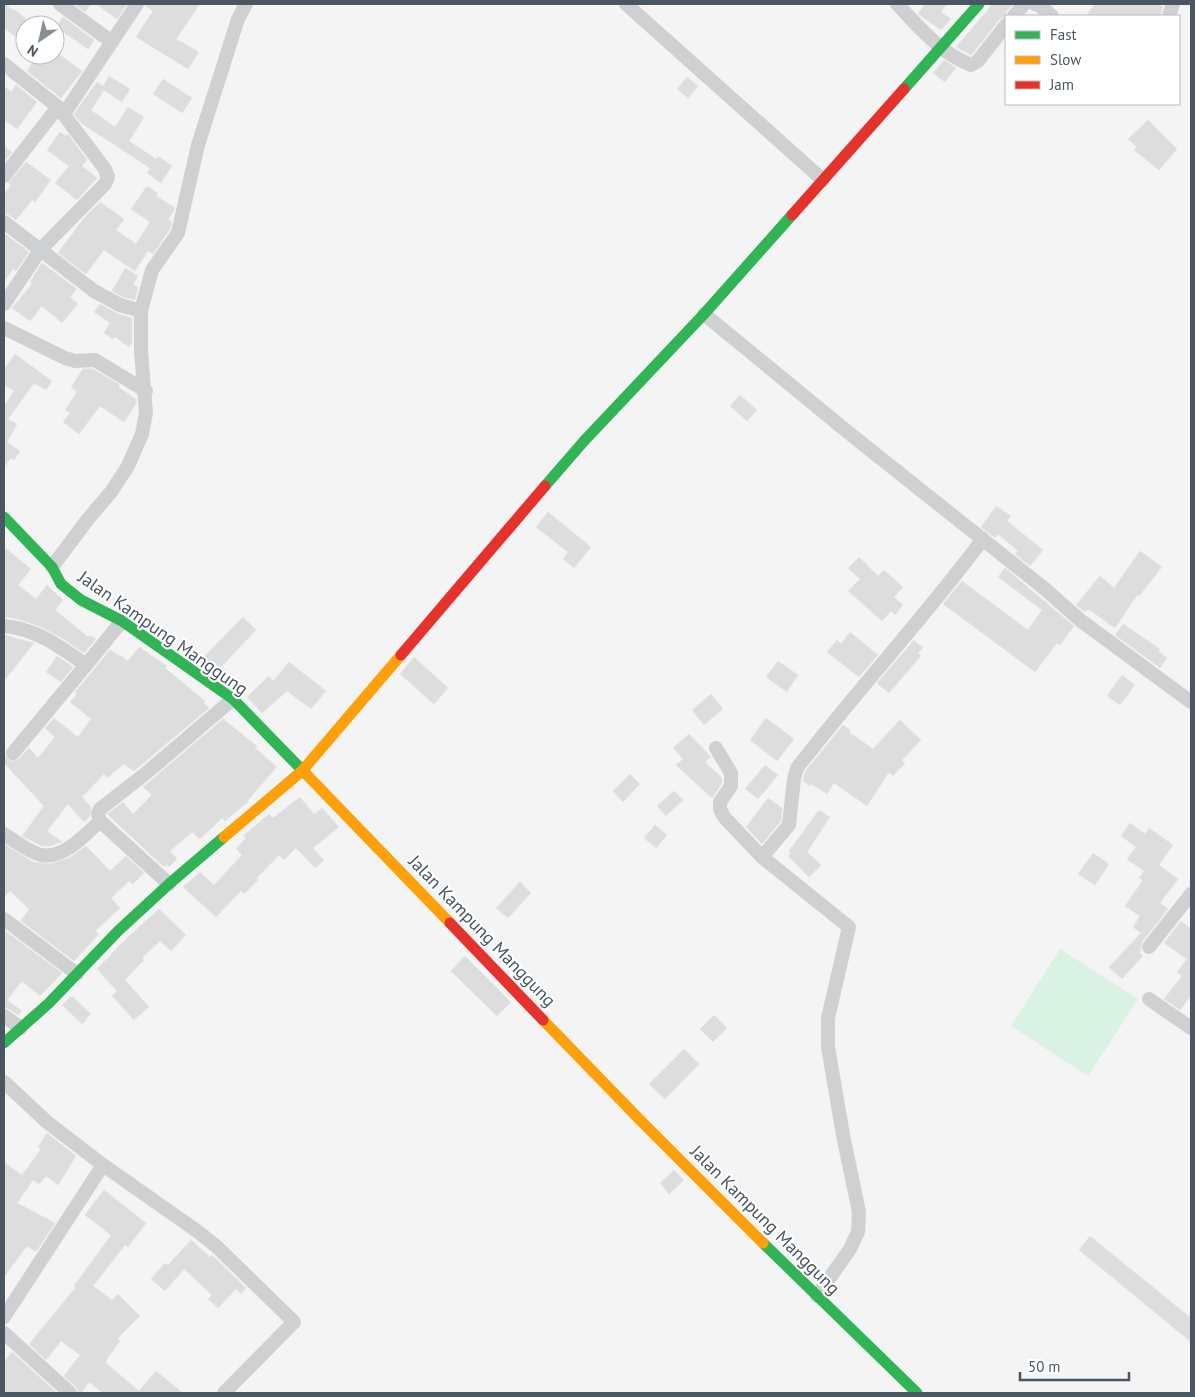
<svg xmlns="http://www.w3.org/2000/svg" width="1195" height="1397" font-family="'PT Sans',sans-serif">
<style>
.green{fill:#d9f2e3}
.building{fill:#ddddde;stroke:#e5e6e7}
.lines{fill:none;stroke-linecap:round;stroke-linejoin:round}
.street{stroke:#ced0d2;stroke-width:14}
.fast{stroke:#30b455;stroke-width:11}
.slow{stroke:#ff9f0a;stroke-width:11}
.jam{stroke:#e5322d;stroke-width:11}
.labels{text-anchor:middle;stroke-width:4;stroke-linejoin:round;paint-order:stroke}
.street-label{font-size:18px;fill:#4a5661;stroke:#fff}
</style>
<rect width="100%" height="100%" fill="#f4f4f4"/>
<path class="green" d="M1060 949 1138 999 1088 1076 1011 1026Z"/>
<g class="building">
<path d="M4 4 13 10 14 9 26 19 21 27 25 30V44L4 28Z"/>
<path d="M74 4H91L85 12Z"/>
<path d="M96 4H127L117 19Z"/>
<path d="M146 4H200L176 39 199 52 188 69 136 37 153 11 145 6Z"/>
<path d="M925 4H947L941 12 951 19 941 30 918 14Z"/>
<path d="M992 4H1013L1007 11 1005 16 999 20 972 54 971 55 956 47 987 11Z"/>
<path d="M1095 4H1158L1163 7 1160 16H1086Z"/>
<path d="M63 17 94 40 88 49 56 27Z"/>
<path d="M37 55H60L82 71 61 98 27 71Z"/>
<path d="M944 60 956 68 945 82 933 73Z"/>
<path d="M109 76 130 89 122 102 104 90 91 110 115 127 128 107 144 117 129 141 156 159 158 156 172 166 161 183 147 173 150 168 81 123 74 114 97 82 103 86Z"/>
<path d="M687 77 698 86 688 98 677 89Z"/>
<path d="M163 79 192 98 182 113 153 94Z"/>
<path d="M16 85 37 102 17 129 4 120V86L11 92Z"/>
<path d="M1148 120 1177 149 1159 170 1134 150 1137 147 1128 139Z"/>
<path d="M60 132 66 136 68 134 87 160 82 166 97 178 77 200 55 183 69 166 47 150Z"/>
<path d="M4 146 12 152 4 162Z"/>
<path d="M26 162 51 180 35 202 32 200 16 220 9 215 4 213V194L11 185 8 183Z"/>
<path d="M147 186 158 193 156 196 175 208 168 220 172 222 170 229 153 254 148 251 135 271 104 250 86 274 58 253 84 218 100 202 124 219 116 230 136 244 150 222 131 209Z"/>
<path d="M4 233 29 252 16 271 13 269 4 282Z"/>
<path d="M42 263 77 289 70 297 78 304 62 323 42 306 30 321 12 308 32 284 30 282Z"/>
<path d="M125 268 138 276 133 284 138 287 135 300 123 297 112 291Z"/>
<path d="M100 304 116 313 132 318V342L129 347 115 337 113 339 104 333 110 323 94 312Z"/>
<path d="M15 354 52 381 46 390 34 383 8 419 17 424 7 442 20 451 14 460 11 458 4 467V406L14 391 4 385V369Z"/>
<path d="M83 369H93L120 385 118 387 136 399V404L124 422 100 406 79 434 63 422 70 413 65 410 77 392 71 387Z"/>
<path d="M740 395 757 410 747 421 730 406Z"/>
<path d="M996 506 1011 516 1007 521 1043 550 1030 566 1015 554 1018 551 998 534 995 538 981 527Z"/>
<path d="M548 512 591 547 574 568 563 559 568 552 536 527Z"/>
<path d="M4 547 31 569 18 585 36 599 47 585 63 600 55 610 88 637 90 635 96 639 84 653 62 638 41 627 18 619 4 617Z"/>
<path d="M1140 551 1162 567 1139 596 1137 595 1115 628 1091 611 1087 610 1085 612 1076 605 1100 576 1114 588Z"/>
<path d="M859 557 878 576 884 570 903 587 894 597 903 605 895 615 891 611 882 621 848 591 860 579 848 568Z"/>
<path d="M1005 568 1074 626 1060 645 1057 643 1035 672 943 604 962 581 1028 630 1042 610 998 577Z"/>
<path d="M243 617 256 630 221 667 226 671 221 677 199 662Z"/>
<path d="M1123 624 1160 649 1158 651 1167 658 1160 668 1115 635Z"/>
<path d="M850 632 878 655 859 677 827 652 837 640 841 644Z"/>
<path d="M4 635 34 643 4 681Z"/>
<path d="M914 640 923 648 918 653 921 656 889 693 877 683Z"/>
<path d="M139 647 167 666 165 668 205 701 204 703 209 708 134 771 124 764 107 778 104 774 82 797 91 807 90 816 84 822 68 804 47 831 62 842 49 846H42L22 836 44 806 4 763V748L5 749V756L11 761 19 759 29 748 38 758 55 737 45 728 54 718 78 737 91 719 70 702 77 694 75 692 110 650 119 656 120 655 128 661Z"/>
<path d="M57 656 73 667 61 682 46 672Z"/>
<path d="M414 657 448 688 434 704 400 674Z"/>
<path d="M778 661 798 675 787 692 766 677Z"/>
<path d="M289 662 326 691 311 709 287 691 262 713 247 697 269 676 273 681Z"/>
<path d="M1122 675 1135 685 1120 705 1107 696Z"/>
<path d="M711 694 723 709 704 725 692 710Z"/>
<path d="M766 718 794 739 777 761 750 740Z"/>
<path d="M223 719 257 746 255 748 277 767 248 800 249 801 225 821 222 818 200 839 192 832 170 851 177 859 169 867 167 864 164 867 107 814 123 802 133 814 152 795 143 787Z"/>
<path d="M900 720 921 740 902 760 905 763 893 776 889 772 867 806 834 783 827 794 811 784 810 786 803 781 805 772 843 725 850 730 849 732 873 749Z"/>
<path d="M689 734 711 757 705 762 722 778V783L712 798 676 765 683 759 673 748Z"/>
<path d="M765 765 778 775 758 799 745 789Z"/>
<path d="M630 774 640 784 623 802 613 791Z"/>
<path d="M674 791 683 800 666 816 657 806Z"/>
<path d="M300 797 314 814 322 808 339 827 313 848 324 860 315 868 296 848 284 860 279 855 257 878 258 880 244 894 241 891 216 917 183 887 200 872 214 885 242 855 236 849 246 838 243 836 269 814 273 818Z"/>
<path d="M768 798 782 808 781 821 762 844 746 827Z"/>
<path d="M819 810 830 817 807 852 821 865 809 877 788 856 791 853 789 851Z"/>
<path d="M1130 823 1145 834 1149 828 1173 845 1159 865 1178 879 1160 903 1168 909 1142 942 1140 953 1143 956 1122 979 1109 967 1141 933 1133 927 1140 916 1125 906 1143 880 1139 878 1144 871 1127 859 1136 847 1121 836Z"/>
<path d="M655 825 667 835 656 848 644 838Z"/>
<path d="M4 844 33 862 49 864 69 858 86 846 110 871 126 856 144 873 133 884 129 881 111 898 120 908 95 931 99 934 74 961 21 921 29 909 10 891 4 897Z"/>
<path d="M1093 853 1109 864 1095 885 1078 874Z"/>
<path d="M520 882 531 893 508 918 496 908Z"/>
<path d="M159 909 186 935 171 951 160 941 142 958 144 960 125 980 149 1007 134 1020 112 996 117 991 97 969 126 939Z"/>
<path d="M1181 921 1191 929V996L1180 1010 1164 999 1182 976 1177 972 1187 959 1164 943Z"/>
<path d="M4 930 62 973 40 996 22 981 7 1000 22 1011 18 1015 9 1009 4 1007Z"/>
<path d="M465 956 511 1002 497 1016 451 971Z"/>
<path d="M72 996 91 1014 82 1024 62 1005Z"/>
<path d="M714 1015 727 1028 713 1042 700 1029Z"/>
<path d="M684 1049 699 1064 665 1099 649 1084Z"/>
<path d="M47 1133 76 1156 58 1185 46 1176 39 1184 33 1180 17 1203 55 1223 36 1252 27 1246 4 1277V1162L22 1175 41 1149 38 1147Z"/>
<path d="M674 1170 684 1180 669 1194 660 1183Z"/>
<path d="M104 1190 146 1223 128 1247 125 1245 93 1286 112 1300 118 1294 140 1316 117 1339 120 1341 105 1362 139 1391 156 1371 183 1393H103L89 1382 81 1393H79L76 1387 64 1376 80 1355 61 1341 46 1360 29 1344 76 1287 74 1286 111 1235 85 1215Z"/>
<path d="M1090 1236 1191 1318V1342L1079 1250Z"/>
<path d="M191 1240 210 1257 212 1255 246 1288 241 1294 236 1289 218 1308 208 1299 212 1295 184 1269 165 1291 151 1279 165 1263 168 1265Z"/>
<path d="M12 1352 57 1393H4V1362Z"/>
</g>
<g class="lines">
<g class="street">
<path d="M60 4 112 42"/>
<path d="M626 4 823 180"/>
<path d="M897 4C919 27 940 53 971 65L978 61 1006 25"/>
<path d="M1035 4 1040 6 1052 16"/>
<path d="M1014 16 1024 4"/>
<path d="M1169 16 1173 4"/>
<path d="M4 64 58 107 105 169 108 177 105 184 41 249 4 304"/>
<path d="M64 114 137 4"/>
<path d="M4 176 58 107"/>
<path d="M4 222 94 291 120 305 141 311"/>
<path d="M704 314 849 433 1045 589 1080 620 1191 702"/>
<path d="M4 328 65 358 75 361 95 360 146 391"/>
<path d="M52 567 88 519 111 492 128 466 142 434 146 413 141 351V311L152 270 178 233 198 145 238 19 246 4"/>
<path d="M4 626C37 629 60 647 86 665L122 621"/>
<path d="M716 748 731 773V786L720 802V809L724 817 762 857 849 927 828 1018V1047L843 1135 859 1212 858 1232 850 1249 817 1296"/>
<path d="M13 753 86 665"/>
<path d="M4 834C13 840 31 853 41 855 64 859 85 835 100 821"/>
<path d="M762 857 789 825 794 779 797 768C857 690 924 618 983 539"/>
<path d="M169 884 100 821 98 813 100 809 145 774 233 699"/>
<path d="M4 919 77 974"/>
<path d="M1149 947 1191 894"/>
<path d="M1149 999 1191 1028"/>
<path d="M4 1016 21 1028"/>
<path d="M4 1082 47 1122 103 1165 197 1231 216 1246 294 1322 224 1393"/>
<path d="M4 1317 103 1165"/>
<path d="M4 1333 70 1393"/>
</g>
<g class="fast">
<path d="M904 89 979 4"/>
<path d="M545 486 584 441 704 314 792 215"/>
<path d="M4 517 52 567 61 584 81 600 122 621 233 699 307 775"/>
<path d="M4 1043 49 1003 118 931 169 884 224 837"/>
<path d="M763 1243 917 1393"/>
</g>
<g class="slow">
<path d="M307 775 450 923"/>
<path d="M224 837 302 771 401 655"/>
<path d="M543 1020 642 1122 763 1243"/>
</g>
<g class="jam">
<path d="M792 215 904 89"/>
<path d="M401 655 545 486"/>
<path d="M450 923 543 1020"/>
</g>
</g>
<g class="labels">
<g class="street-label">
<text transform="translate(163 633) rotate(35)" y="6">Jalan Kampung Manggung</text>
<text transform="translate(482 931) rotate(46)" y="6">Jalan Kampung Manggung</text>
<text transform="translate(765 1220) rotate(45)" y="6">Jalan Kampung Manggung</text>
</g>
</g>
<rect width="1195" height="1397" fill="none" stroke="#4a5661" stroke-width="10"/>
<rect x="1005" y="15" width="175" height="90" fill="#ffffff" stroke="#b7bbc0"/>
<rect x="1015" y="31" width="25" height="8" fill="#30b455" stroke="#b7bbc0"/>
<text x="1050" y="40" font-size="15" fill="#4a5661">Fast</text>
<rect x="1015" y="56" width="25" height="8" fill="#ff9f0a" stroke="#b7bbc0"/>
<text x="1050" y="65" font-size="15" fill="#4a5661">Slow</text>
<rect x="1015" y="81" width="25" height="8" fill="#e5322d" stroke="#b7bbc0"/>
<text x="1050" y="90" font-size="15" fill="#4a5661">Jam</text>
<g transform="translate(40 40) rotate(214)"><circle r="24" fill="#ffffff" stroke="#b7bbc0"/>
<path d="M0-4L9 19L0 12L-9 19Z" fill="#868d94"/>
<text y="-8" font-size="14" font-weight="bold" text-anchor="middle" fill="#4a5661">N</text>
</g>
<path d="M1020 1372v8h109v-8" fill="none" stroke="#4a5661" stroke-width="2.5"/>
<text x="1028" y="1372" font-size="15" fill="#4a5661" stroke="#ffffff" stroke-width="4" paint-order="stroke">50 m</text>
</svg>
